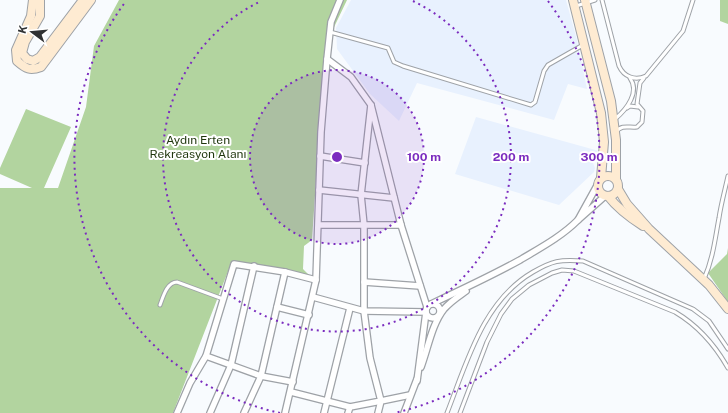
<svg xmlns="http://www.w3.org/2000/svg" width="728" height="413" font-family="'Public Sans',sans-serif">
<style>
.built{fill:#e8f1fe}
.green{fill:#b2d49f}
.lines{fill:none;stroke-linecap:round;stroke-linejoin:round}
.lane-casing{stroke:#9ea2a7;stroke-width:5}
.street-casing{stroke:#9ea2a7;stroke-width:8}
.secondary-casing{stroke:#9ea2a7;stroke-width:10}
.lane{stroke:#fff;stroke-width:3}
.street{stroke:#fff;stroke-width:5.5}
.secondary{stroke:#feebd2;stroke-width:8}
.ring{fill:none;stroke:#7b2cbf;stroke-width:2;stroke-dasharray:2 4}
.labels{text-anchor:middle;stroke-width:4;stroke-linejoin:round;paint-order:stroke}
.park-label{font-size:12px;fill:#1f360d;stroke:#fff}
.centre{fill:#7b2cbf;stroke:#fff;stroke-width:2}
.ring-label{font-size:12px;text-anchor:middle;font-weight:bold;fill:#7b2cbf;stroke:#fff;stroke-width:4;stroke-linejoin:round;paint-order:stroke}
</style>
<rect width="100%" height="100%" fill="#f8fbfe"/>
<g class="built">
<path d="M351 0H566L577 40 587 89 568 84 554 120 417 83 399 121 370 94 337 49 336 28Z"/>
<path d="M476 117 599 151 590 155 595 168 594 172 559 205 455 174Z"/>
</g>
<g class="green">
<path d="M119 0H347L325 46 312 240 304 246 303 269 310 276 232 261 173 413H0V188H32L0 174V168L26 109 71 127 44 188H58L86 107 94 46Z"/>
<path d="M720 0H728V24L720 21Z"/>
<path d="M728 248V302L708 273 727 254Z"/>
</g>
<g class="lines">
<defs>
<g id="lane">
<path d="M602 0 619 66C624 77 635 81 646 76L683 31 693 0"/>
<path d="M576 6 595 0"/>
<path d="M330 32 388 48 394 62 403 66 531 105 535 102 544 71 548 65 583 45"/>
<path d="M627 108 630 106 638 107"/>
<path d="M615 119C627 109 640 92 630 78"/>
<path d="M616 132C622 124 629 128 637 127L642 122 643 111 637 104 640 83 644 78"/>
<path d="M704 279C713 259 715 239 719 218 721 204 725 190 728 176"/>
<path d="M160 305C163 297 167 282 177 282L223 299"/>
<path d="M447 413C467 362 483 301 533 272 552 261 560 259 583 261L693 309 709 321 728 349"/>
<path d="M460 413 487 342 501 314 512 299 529 285 552 273 562 270 574 271 675 312C697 325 715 345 728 368"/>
</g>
<g id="street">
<path d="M340 0 331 22 327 59 351 77 371 105 401 225 427 307"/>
<path d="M320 156 365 163"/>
<path d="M599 182 578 220 605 196"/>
<path d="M319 190 394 198"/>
<path d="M319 225H401"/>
<path d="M364 282 420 286"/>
<path d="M313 297 364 311 426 312 417 381"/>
<circle cx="433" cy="311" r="7"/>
<path d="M431 304C461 290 491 276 520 260 540 248 561 237 578 220"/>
<path d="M277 307 309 315"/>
<path d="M206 356 261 376 293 382"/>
<path d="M421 367C428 348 432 324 444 309 451 301 459 296 466 291"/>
<path d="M291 392 350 407"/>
<path d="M177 413 190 383 206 356 234 264 285 272 316 280"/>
<path d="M210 413 231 365 254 266"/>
<path d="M244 413 261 376 285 272"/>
<path d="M285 413 316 280 321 132 327 59"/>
<path d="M324 413 350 308"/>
<path d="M348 413 350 407 381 401 370 358 364 311V225L361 195 371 105"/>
<path d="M378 413 381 401 410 395"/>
<path d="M404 413 417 379"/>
</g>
<g id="secondary">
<path d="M33 0 31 16 16 50 17 61C26 69 30 71 41 67L91 0"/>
<path d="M40 0V16L25 42 22 53 27 59 33 61 40 57 83 0"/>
<path d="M573 0 601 113 604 142 601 178"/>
<path d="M585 0 611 101 616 140V179"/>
<circle cx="608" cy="186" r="10"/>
<path d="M618 189 627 204 649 229 709 285 728 309"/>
<path d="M608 196C618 209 629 217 643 226"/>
</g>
</defs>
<use href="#lane" class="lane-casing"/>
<use href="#street" class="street-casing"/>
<use href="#secondary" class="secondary-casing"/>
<use href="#lane" class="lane"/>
<use href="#street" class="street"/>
<use href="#secondary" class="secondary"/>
</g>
<circle cx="337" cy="157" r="87" fill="#7b2cbf" fill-opacity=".12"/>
<g class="ring">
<circle cx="337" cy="157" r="87"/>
<path d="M413 1A174 174 0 1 1 261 1"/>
<path d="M280 413A262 262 0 0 1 126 1M548 1A262 262 0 0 1 394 413"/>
</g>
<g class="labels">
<g class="park-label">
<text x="198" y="144">Aydın Erten<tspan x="198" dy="14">Rekreasyon Alanı</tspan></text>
</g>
</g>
<circle cx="337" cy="157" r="6" class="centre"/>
<g class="ring-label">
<text x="424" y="161">100 m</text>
<text x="511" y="161">200 m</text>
<text x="599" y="161">300 m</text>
</g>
<g transform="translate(32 32) rotate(286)" stroke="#ffffff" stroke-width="3" paint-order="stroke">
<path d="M0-3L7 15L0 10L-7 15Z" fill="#2f3133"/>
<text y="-6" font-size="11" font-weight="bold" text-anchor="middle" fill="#2f3133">K</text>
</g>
</svg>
